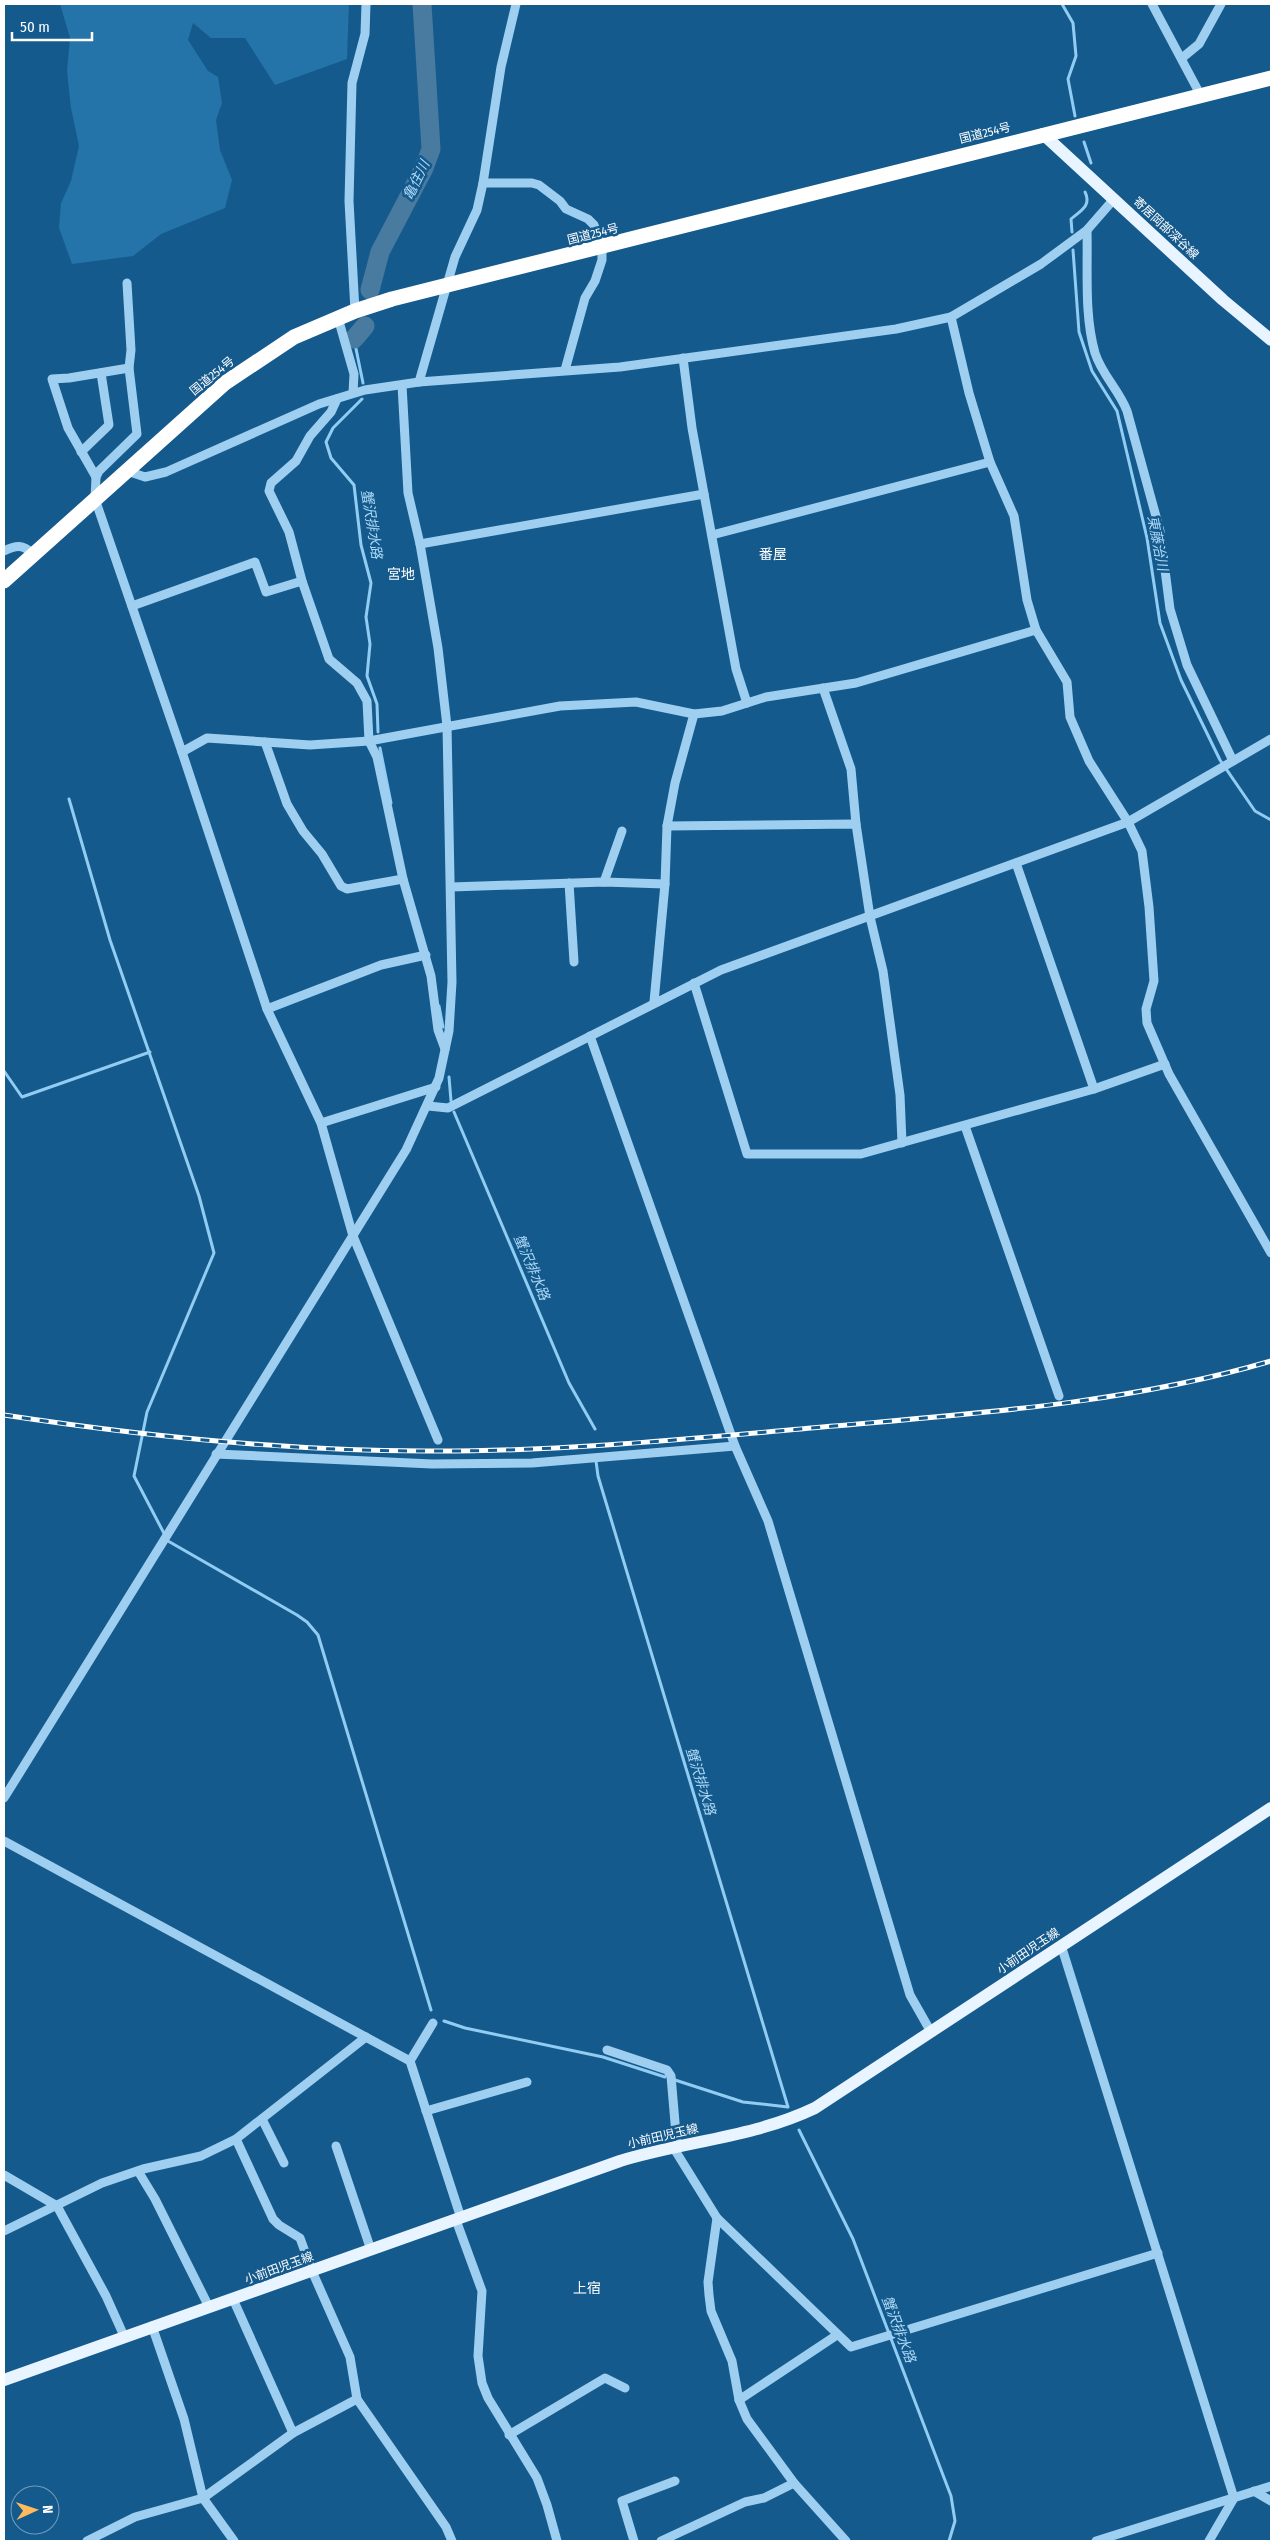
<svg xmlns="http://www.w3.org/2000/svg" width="1275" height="2545" font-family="'Fira Sans Condensed','Noto Sans JP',sans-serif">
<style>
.green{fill:#2473a9}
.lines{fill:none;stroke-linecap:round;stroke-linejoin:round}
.stream{stroke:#91ccf3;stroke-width:3}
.river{stroke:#497a9f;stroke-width:19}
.minor{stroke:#9fcff0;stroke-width:9}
.major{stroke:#e8f4ff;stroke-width:12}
.highway{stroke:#fff;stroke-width:15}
.rail-casing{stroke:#fff;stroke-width:5}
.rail{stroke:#155a8d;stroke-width:3;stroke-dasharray:9;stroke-linecap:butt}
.labels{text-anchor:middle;stroke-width:5;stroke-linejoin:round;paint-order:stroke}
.street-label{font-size:12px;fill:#fff;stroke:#155a8d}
.water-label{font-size:14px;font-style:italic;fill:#abd8f7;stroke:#155a8d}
.neighbourhood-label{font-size:14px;fill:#fff;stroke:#155a8d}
</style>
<rect width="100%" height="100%" fill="#155a8d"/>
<path class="green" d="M60 4H349L347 59 275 85 245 38H211L193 23 188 40 208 71 218 77 222 103 216 120 220 150 232 180 225 208 161 234 133 256 72 264 59 228 61 203 71 181 79 146 71 108 67 71 70 38Z"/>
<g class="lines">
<g class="stream">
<path d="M1062 4 1073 23 1076 56 1068 79 1075 116"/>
<path d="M1084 142 1091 163"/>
<path d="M1072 232 1071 219C1080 211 1092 206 1085 192"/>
<path d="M1073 250 1079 332 1092 371 1117 411 1147 538 1160 623 1181 680 1220 760 1255 811 1271 820"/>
<path d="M354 339 363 383"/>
<path d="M362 399 333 428 326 442 331 458 354 485 361 545 371 583 366 617 370 644 367 676 377 704 378 732"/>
<path d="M380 748 391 803"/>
<path d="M69 799 110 940 199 1196 214 1253 147 1412 134 1476 168 1541 297 1615 307 1622 318 1635 431 2010"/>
<path d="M439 1006 443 1027"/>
<path d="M4 1071 22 1097 150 1052"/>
<path d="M449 1077 451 1101"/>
<path d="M454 1112 569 1383 595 1429"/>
<path d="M596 1461 598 1476 788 2107 743 2102 675 2080"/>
<path d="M444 2021 465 2028 603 2057 665 2077"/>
<path d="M799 2130 853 2239 951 2496 955 2521 949 2541"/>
</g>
<g class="river">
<path d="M370 290 380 252 424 168 431 149 422 4"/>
<path d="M354 339 365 326"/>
</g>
<g class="minor">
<path d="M1152 4 1201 96"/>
<path d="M1182 58 1199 44 1221 4"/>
<path d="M483 183H532L539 185 560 201 566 209 588 219 594 225 602 247V260L595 281 585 298 565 370"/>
<path d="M1087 230C1088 270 1084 315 1095 353 1102 375 1119 390 1127 411L1160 531 1170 609 1187 665 1233 761"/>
<path d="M127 283 131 350 129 368 137 434 99 471 96 477 95 499 182 752 267 1009 321 1123 353 1236 438 1440"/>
<path d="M355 311 349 201 352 83 365 34 366 4"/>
<path d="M951 317 969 393 990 462 1014 516 1027 600 1036 630 1067 682 1070 717 1089 761 1128 822 1142 851 1149 907 1154 981 1146 1009 1147 1023 1169 1074 1271 1253"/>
<path d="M338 318 354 374 353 393"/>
<path d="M683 358 692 428 736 669 747 703"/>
<path d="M419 382 455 257 477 210 483 183 501 67 516 4"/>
<path d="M337 399 331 412 310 436 296 461 271 483 269 491 289 532 302 581 329 659 357 683 367 701 369 741 377 757 403 879 431 976 438 1030 445 1049"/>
<path d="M81 452 109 425 101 373"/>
<path d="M127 471 145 477 166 472 319 404 365 390 419 382 620 367 896 329 951 317 1041 264 1087 230 1114 199"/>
<path d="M96 477 68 428 52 379 69 378 129 368"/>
<path d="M712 535 990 462"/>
<path d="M420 544 704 494"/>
<path d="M4 551C16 545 23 544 33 554"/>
<path d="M132 606 255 562 266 592 302 581"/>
<path d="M823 688 851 769 856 824"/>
<path d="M265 742 287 804 303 831 322 854 341 886 347 889 403 879"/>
<path d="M182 752 207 738 310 745 369 741 560 706 636 702 694 714 722 711 766 697 856 683 1036 630"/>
<path d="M667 826 856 824 870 917 883 971 900 1095 902 1143"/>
<path d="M1016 863 1094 1089"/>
<path d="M604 882 622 831"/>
<path d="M569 883 574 962"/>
<path d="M451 887 604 882 665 884"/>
<path d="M694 983 747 1154H861L1094 1089 1165 1064"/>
<path d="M654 1002 665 884 667 826 675 783 694 714"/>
<path d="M267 1009 381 965 426 955"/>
<path d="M590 1036 735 1446 768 1521 910 1995 931 2032"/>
<path d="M428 1106 448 1108 721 970 1128 822 1271 739"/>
<path d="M321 1123 436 1087"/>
<path d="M965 1126 1059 1396"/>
<path d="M216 1454 432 1464 532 1463 735 1446"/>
<path d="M4 1798 406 1150 439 1078 449 1031 452 982 447 726 438 648 420 544 408 493 402 385"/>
<path d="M4 1841 410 2061 461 2218"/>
<path d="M1061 1945 1234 2498 1209 2541"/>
<path d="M607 2050 667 2070 671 2076 677 2146"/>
<path d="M410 2061 433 2023"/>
<path d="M426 2111 527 2082"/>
<path d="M262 2119 284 2163"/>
<path d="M236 2139 273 2219 279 2225 300 2238 312 2271 350 2357 357 2399 446 2527 452 2541"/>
<path d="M336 2146 371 2250"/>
<path d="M673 2147 717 2218 851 2347 1158 2253"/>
<path d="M138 2171 155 2199 209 2307"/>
<path d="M4 2175 57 2206 106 2296 124 2336"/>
<path d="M717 2218 708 2282 709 2295 711 2311 732 2361 739 2400 747 2419 794 2483 846 2541"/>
<path d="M456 2220 482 2291 478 2356 482 2383 488 2398 537 2478 547 2505 557 2541"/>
<path d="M4 2231 102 2183 143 2169 201 2156 236 2139 366 2037"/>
<path d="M233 2299 293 2433"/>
<path d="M152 2326 184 2419 203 2498 234 2541"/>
<path d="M739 2400 837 2335"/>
<path d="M509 2435 605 2378 625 2388"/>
<path d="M1254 2491 1271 2501"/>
<path d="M87 2541 135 2517 203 2498 293 2433 357 2399"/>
<path d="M634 2541 622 2501 675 2481"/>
<path d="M661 2541 745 2502 764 2498 794 2483"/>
<path d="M1096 2541 1271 2486"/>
</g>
<g class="major">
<path d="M1043 134 1223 300 1271 340"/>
<path d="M4 2380 620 2161C685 2141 752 2138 815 2108L1271 1808"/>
</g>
<path class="highway" d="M4 581 225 383 294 337 355 311 392 299 1271 78"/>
<defs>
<path id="rail" d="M4 1415C143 1436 283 1451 425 1451 562 1452 698 1438 834 1426 981 1413 1129 1403 1271 1361"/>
</defs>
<use href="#rail" class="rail-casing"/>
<use href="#rail" class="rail"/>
</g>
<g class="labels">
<g class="street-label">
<text transform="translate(985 133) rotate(-14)" y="4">国道254号</text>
<text transform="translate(1166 228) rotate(43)" y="4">寄居岡部深谷線</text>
<text transform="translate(593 234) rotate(-14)" y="4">国道254号</text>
<text transform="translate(212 376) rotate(-39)" y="4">国道254号</text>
<text transform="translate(1028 1951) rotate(-34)" y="4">小前田児玉線</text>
<text transform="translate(663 2136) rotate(-13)" y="4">小前田児玉線</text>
<text transform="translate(279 2268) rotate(-20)" y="4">小前田児玉線</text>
</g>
<g class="water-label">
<text transform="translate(416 180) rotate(-64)" y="5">亀住川</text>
<text transform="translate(372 524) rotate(81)" y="5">蟹沢排水路</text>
<text transform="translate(1158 543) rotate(79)" y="5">東藤治川</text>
<text transform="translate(532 1267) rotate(67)" y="5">蟹沢排水路</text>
<text transform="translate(701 1781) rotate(73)" y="5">蟹沢排水路</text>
<text transform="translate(899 2329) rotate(69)" y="5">蟹沢排水路</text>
</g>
<g class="neighbourhood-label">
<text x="773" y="559">番屋</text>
<text x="401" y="579">宮地</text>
<text x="587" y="2293">上宿</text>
</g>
</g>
<rect width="1275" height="2545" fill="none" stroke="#ffffff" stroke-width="10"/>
<g transform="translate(35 2510) rotate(87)"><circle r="24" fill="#155a8d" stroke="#739cbb"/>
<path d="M0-4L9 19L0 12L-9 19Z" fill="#ffba5e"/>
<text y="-8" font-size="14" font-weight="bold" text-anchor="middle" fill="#ffffff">N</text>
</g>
<path d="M12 32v8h80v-8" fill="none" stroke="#ffffff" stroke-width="2.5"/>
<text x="20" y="32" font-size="15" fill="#ffffff" stroke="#155a8d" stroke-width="4" paint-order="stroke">50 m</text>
</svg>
